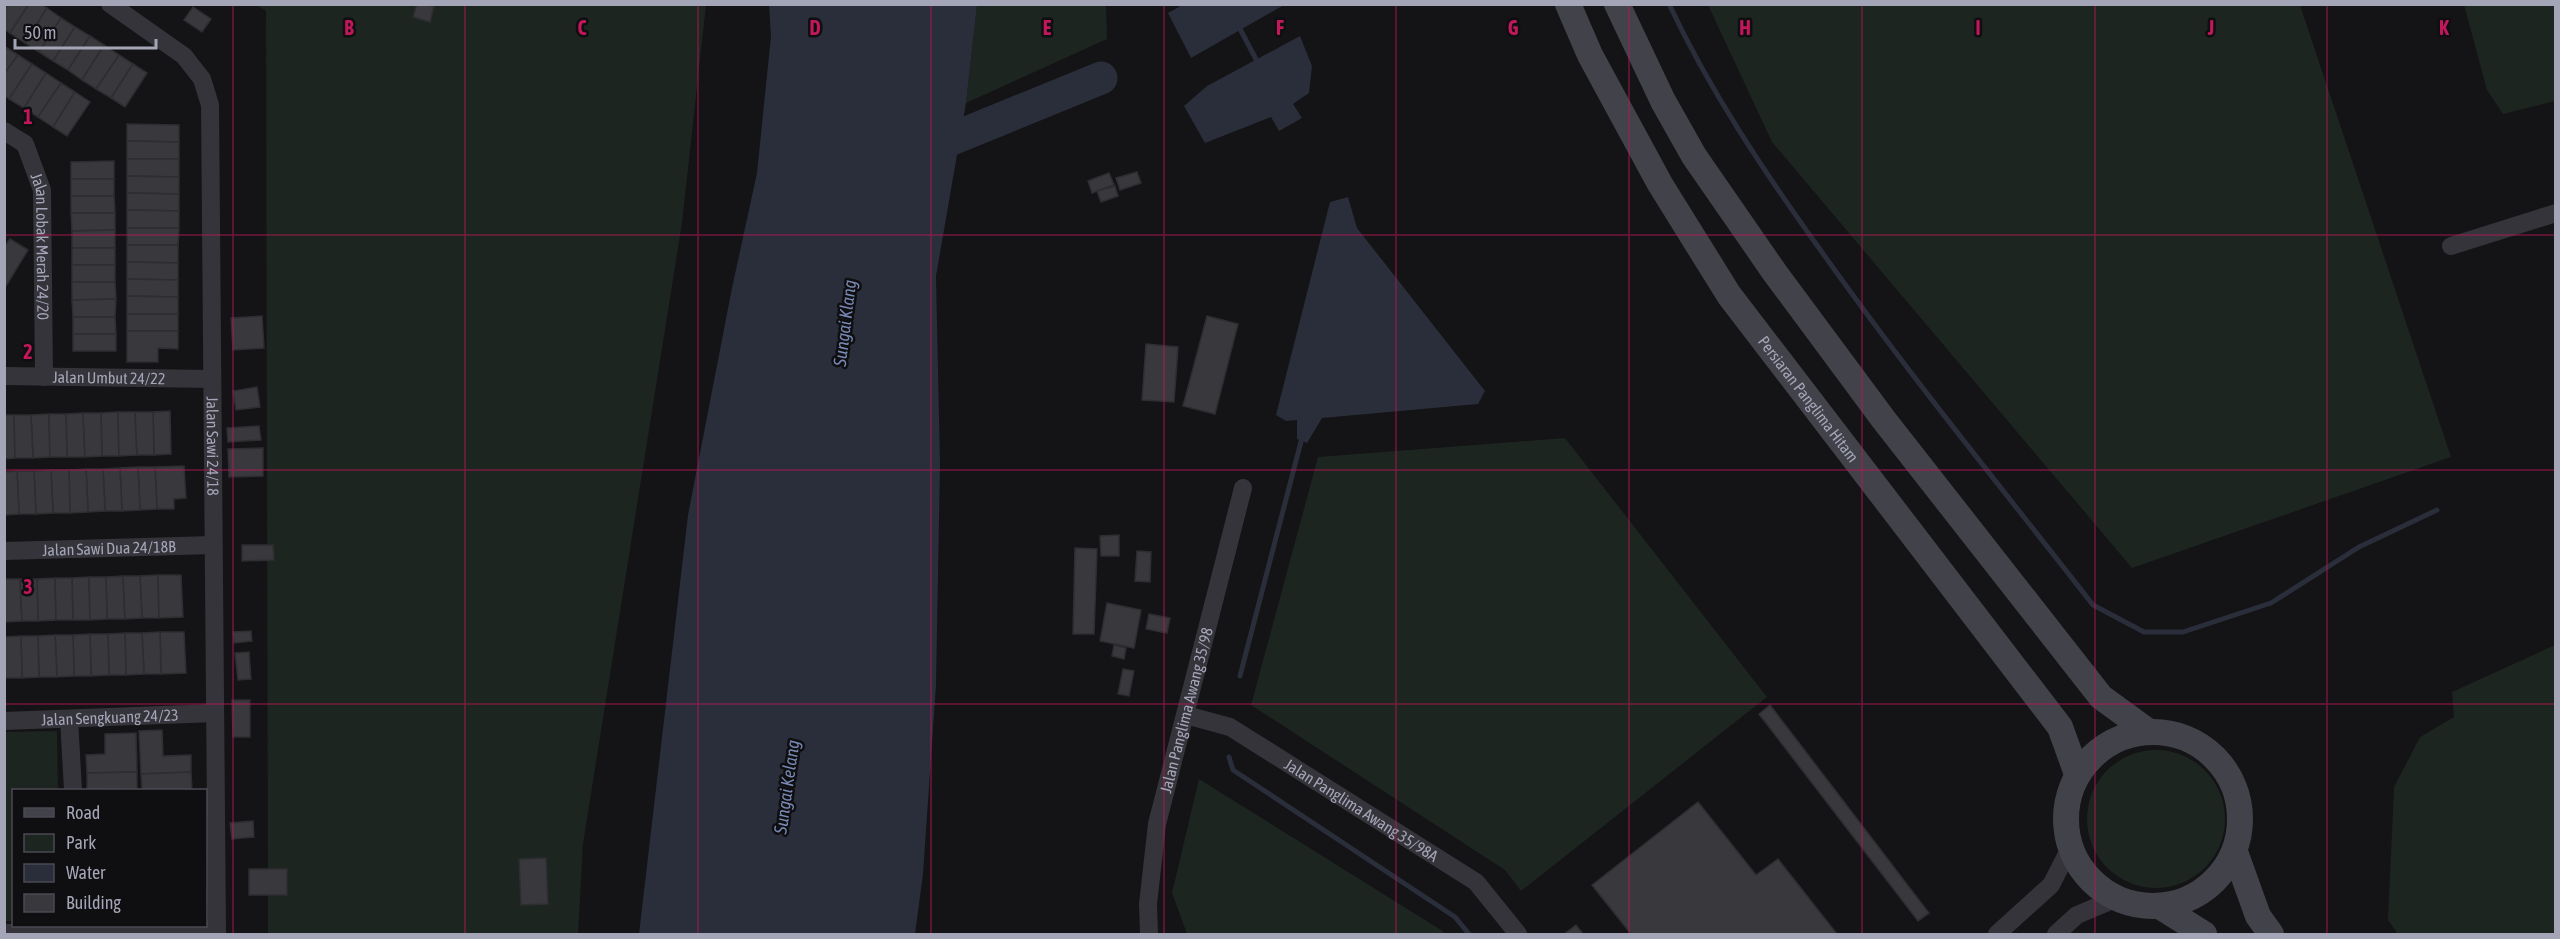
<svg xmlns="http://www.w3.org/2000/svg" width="2560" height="939" font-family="'Asap Condensed',sans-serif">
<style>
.green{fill:#1d2520}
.water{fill:#292e3a}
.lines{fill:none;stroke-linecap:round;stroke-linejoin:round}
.stream{stroke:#292e3a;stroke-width:5}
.river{stroke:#292e3a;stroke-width:33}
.building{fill:#38383d;stroke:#2e2d31;stroke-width:1.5}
.minor{stroke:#35343b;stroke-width:18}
.secondary{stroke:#42424b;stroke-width:26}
.grid{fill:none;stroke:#c2185b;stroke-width:1.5;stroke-opacity:0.55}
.labels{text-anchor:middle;stroke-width:5;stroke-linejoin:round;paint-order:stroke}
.street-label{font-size:16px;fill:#a4a5b7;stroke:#0f0e10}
.water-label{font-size:18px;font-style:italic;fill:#7889b5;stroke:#0f0e10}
.grid-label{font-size:20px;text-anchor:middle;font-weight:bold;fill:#c2185b;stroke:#0f0e10;stroke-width:5;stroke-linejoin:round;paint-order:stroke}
</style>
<rect width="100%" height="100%" fill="#141315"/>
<g class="green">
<path d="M256 5H706L682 223 583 844 578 934H268L266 11Z"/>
<path d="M977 5H1106L1107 39 966 103Z"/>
<path d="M1708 5H2300L2451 457 2132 568 1772 142Z"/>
<path d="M2464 5H2555V101L2503 114 2487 90Z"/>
<path d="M1565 438 1767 697 1521 891 1505 870 1251 705 1318 457Z"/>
<path d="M2555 645V934H2398L2388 920 2394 787 2420 737 2454 717 2452 692Z"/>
<path d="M57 731 58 790H14L13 921H5V732Z"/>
<circle cx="2156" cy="819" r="69"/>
<path d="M1199 779 1441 930 1445 934H1187L1172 893Z"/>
</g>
<g class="water">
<path d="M1184 4H1284V5L1191 58 1168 13Z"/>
<path d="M769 5H977L966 103 936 276 940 464 936 685 923 874 915 934H639L688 515 732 288 757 173 771 36Z"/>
<path d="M1300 36 1312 66 1309 93 1293 104 1302 118 1279 131 1271 117 1205 143 1184 106 1207 86Z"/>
<path d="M1348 197 1357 228 1485 391 1478 404 1322 418 1307 443 1297 439V420L1286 421 1276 415 1330 202Z"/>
</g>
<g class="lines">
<g class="stream">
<path d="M1669 4C1710 91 1763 170 1819 248 1906 371 2001 487 2093 605L2144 632H2183L2271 603 2359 547 2437 510"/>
<path d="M1238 25 1259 65"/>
<path d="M1240 676 1303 434"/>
<path d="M1229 757 1233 770 1455 917 1469 934"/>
</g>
<path class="river" d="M920 152 1101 78"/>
</g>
<g class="building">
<path d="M8 4H29L10 33 4 29V10Z"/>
<path d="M29 4H41L47 8 25 43 10 33Z"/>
<path d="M417 4 434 6 430 22 413 17Z"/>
<path d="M193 7 211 19 202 32 184 20Z"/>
<path d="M47 8 61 18 39 52 25 43Z"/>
<path d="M61 18 75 27 53 61 39 52Z"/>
<path d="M75 27 90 36 68 70 53 61Z"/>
<path d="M90 36 104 45 82 80 68 70Z"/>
<path d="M104 45 119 55 96 89 82 80Z"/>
<path d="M4 46 18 55 4 74Z"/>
<path d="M18 55 32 64 9 99 4 95V74Z"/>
<path d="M119 55 133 64 111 98 96 89Z"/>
<path d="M32 64 46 73 24 108 9 99Z"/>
<path d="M133 64 147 73 125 107 111 98Z"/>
<path d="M46 73 61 83 38 117 24 108Z"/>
<path d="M61 83 75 92 53 127 38 117Z"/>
<path d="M75 92 90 102 67 136 53 127Z"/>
<path d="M127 124 179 125V142L127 141Z"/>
<path d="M127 141 179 142V159H127Z"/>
<path d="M127 159H179V177L127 176Z"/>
<path d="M114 161V179H71V162Z"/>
<path d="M1137 172 1141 183 1120 190 1116 178Z"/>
<path d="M1109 173 1114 185 1092 193 1088 181Z"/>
<path d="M127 176 179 177V194L127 193Z"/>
<rect x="71" y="179" width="43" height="17"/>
<path d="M1115 186 1118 196 1101 202 1097 191Z"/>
<path d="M127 193 179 194V211L127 210Z"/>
<path d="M71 196H114L115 213H71Z"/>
<path d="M127 210 179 211V228H127Z"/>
<path d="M71 213H115V230L72 231Z"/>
<path d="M127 228H179L178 245H127Z"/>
<path d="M115 230V248H72V231Z"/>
<path d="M10 239 28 250 4 289V247Z"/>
<path d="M127 245H178V263L127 262Z"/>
<rect x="72" y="248" width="43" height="17"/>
<path d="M127 262 178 263V280L127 279Z"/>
<rect x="72" y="265" width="43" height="17"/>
<path d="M127 279 178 280V297L127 296Z"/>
<path d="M72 282H115L116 299 72 300Z"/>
<path d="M127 296 178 297V314H127Z"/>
<path d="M116 299 115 317H73L72 300Z"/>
<rect x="127" y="314" width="51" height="17"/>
<path d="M262 316 264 348 233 350 231 318Z"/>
<path d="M1207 316 1238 324 1215 414 1183 406Z"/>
<path d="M73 317H115L116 334H73Z"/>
<path d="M127 331H178V349L158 348V362H127Z"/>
<rect x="73" y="334" width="43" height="17"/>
<path d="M1146 344 1178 347 1174 402 1142 400Z"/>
<path d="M257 387 260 407 236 410 233 391Z"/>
<path d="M170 411 171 454 154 455 153 412Z"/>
<path d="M118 412 119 456H102L101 413Z"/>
<path d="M118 412H135L137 455 119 456Z"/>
<path d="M135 412H153L154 455H137Z"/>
<path d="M83 413 85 457H67L66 414Z"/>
<path d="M83 413H101L102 456 85 457Z"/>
<path d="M49 414 50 457 33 458 31 415Z"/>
<path d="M49 414H66L67 457H50Z"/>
<path d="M4 415H14L15 458 4 459Z"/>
<path d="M14 415H31L33 458H15Z"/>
<path d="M259 426 261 440 228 442 227 428Z"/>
<path d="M263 448V476L229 477 228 449Z"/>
<path d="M184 466 186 498 174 499V509H157L155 467Z"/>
<path d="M138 467H155L157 509 140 510Z"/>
<path d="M138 467 140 510 122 511 120 468Z"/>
<path d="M120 468 122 511H105L103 469Z"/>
<path d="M86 469H103L105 511 88 512Z"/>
<path d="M86 469 88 512 70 513 69 470Z"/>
<path d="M51 470H69L70 513H53Z"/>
<path d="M51 470 53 513 36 514 34 471Z"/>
<path d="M17 471H34L36 514H19Z"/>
<path d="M17 471 19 514 4 515V472Z"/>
<path d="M1119 535V556H1101L1100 536Z"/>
<path d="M242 545H273L274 560 242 561Z"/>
<path d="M1075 548 1097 549 1094 634H1073Z"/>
<path d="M1137 551 1151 552 1150 582 1135 581Z"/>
<path d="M158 575 159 618H142L140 576Z"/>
<path d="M158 575H181L183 617 159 618Z"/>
<path d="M123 576 125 619H107L106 577Z"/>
<path d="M123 576H140L142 618 125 619Z"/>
<path d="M89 577 90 620H73L72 578Z"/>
<path d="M89 577H106L107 619 90 620Z"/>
<path d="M55 578 56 620 38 621 37 579Z"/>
<path d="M55 578H72L73 620H56Z"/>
<path d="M4 579H20L22 621 4 622Z"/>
<path d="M20 579H37L38 621H22Z"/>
<path d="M1107 603 1141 610 1134 648 1100 641Z"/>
<path d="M1149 614 1170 618 1167 633 1146 629Z"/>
<path d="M251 631 252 641 234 643 233 632Z"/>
<path d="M160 632H184L186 673 161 674Z"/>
<path d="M160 632 161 674H144L142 633Z"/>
<path d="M125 633H142L144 674 126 675Z"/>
<path d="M125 633 126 675H109L108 634Z"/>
<path d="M90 634H108L109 675 91 676Z"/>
<path d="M90 634 91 676H74L73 635Z"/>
<path d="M55 635H73L74 676 57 677Z"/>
<path d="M55 635 57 677H39L38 636Z"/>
<path d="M21 636H38L39 677 22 678Z"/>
<path d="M21 636 22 678H5L4 637Z"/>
<path d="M1114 645 1126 648 1124 659 1112 656Z"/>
<path d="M249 652 251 679 238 680 235 653Z"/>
<path d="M1123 669 1134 671 1129 696 1118 694Z"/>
<path d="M232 700H250V737H233Z"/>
<path d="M1770 705 1929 913 1918 921 1759 714Z"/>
<path d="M162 730 163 756 191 755V772L141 774 139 731Z"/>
<path d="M136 733 137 772 87 773 86 755 105 754V734Z"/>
<path d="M137 772V789L87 790V773Z"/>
<path d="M191 772 192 790H142L141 774Z"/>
<path d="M1698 802 1756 875 1778 859 1837 934H1631L1592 885Z"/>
<path d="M253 821 254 837 232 839 230 823Z"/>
<path d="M546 858 548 904 521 905 519 859Z"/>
<rect x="249" y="869" width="38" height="26"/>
<path d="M1576 925 1583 934H1564Z"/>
</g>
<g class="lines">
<g class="minor">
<path id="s1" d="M110 4 184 56 202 79 210 105 217 934"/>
<path id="s2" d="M4 131 25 144 42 190 44 377"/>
<path d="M2451 246 2556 213"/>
<path id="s3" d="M4 376 212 379"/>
<path id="s4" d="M4 551 213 545"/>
<path id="s5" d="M1186 715 1230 727 1476 882 1518 934"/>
<path d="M69 719 73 790"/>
<path id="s6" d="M4 721 215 713"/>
<path d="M4 933 217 929"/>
<path id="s7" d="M1149 934 1148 904 1157 824 1243 488"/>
<path d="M1997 934 2051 885 2070 848"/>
<path d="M2056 934 2077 915 2115 899"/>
</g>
<g class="secondary">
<path id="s8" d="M1568 4 1590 55 1660 184 1729 295 2060 727 2077 774"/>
<path d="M1617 4 1663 101 1694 156 1775 273 1884 420 2101 697 2149 732"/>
<circle cx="2153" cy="819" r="87"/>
<path d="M2235 852 2258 916 2271 934"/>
<path d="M2161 907 2204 934"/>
</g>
</g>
<path class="grid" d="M233 4V934M465 4V934M698 4V934M931 4V934M1164 4V934M1396 4V934M1629 4V934M1862 4V934M2095 4V934M2327 4V934M4 235H2556M4 470H2556M4 704H2556"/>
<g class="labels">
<g class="street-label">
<text dy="6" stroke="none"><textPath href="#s2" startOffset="130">Jalan Lobak Merah 24/20</textPath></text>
<text dy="6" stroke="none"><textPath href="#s3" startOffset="105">Jalan Umbut 24/22</textPath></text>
<text dy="6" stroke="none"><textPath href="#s8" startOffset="464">Persiaran Panglima Hitam</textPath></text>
<text dy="6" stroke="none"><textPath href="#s1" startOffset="488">Jalan Sawi 24/18</textPath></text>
<text dy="6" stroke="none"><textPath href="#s4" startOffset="105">Jalan Sawi Dua 24/18B</textPath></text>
<text dy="6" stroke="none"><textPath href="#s7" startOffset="228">Jalan Panglima Awang 35/98</textPath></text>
<text dy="6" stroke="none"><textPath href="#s6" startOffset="106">Jalan Sengkuang 24/23</textPath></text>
<text dy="6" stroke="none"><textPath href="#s5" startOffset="201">Jalan Panglima Awang 35/98A</textPath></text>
</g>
<g class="water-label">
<text transform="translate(845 323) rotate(-83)" y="6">Sungai Klang</text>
<text transform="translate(787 787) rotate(-82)" y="6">Sungai Kelang</text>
</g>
</g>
<g class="grid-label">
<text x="349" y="35">B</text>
<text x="582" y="35">C</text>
<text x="815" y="35">D</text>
<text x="1047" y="35">E</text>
<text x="1280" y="35">F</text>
<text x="1513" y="35">G</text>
<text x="1745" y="35">H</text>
<text x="1978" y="35">I</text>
<text x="2211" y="35">J</text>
<text x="2444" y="35">K</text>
<text x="28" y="124">1</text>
<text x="28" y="359">2</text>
<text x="28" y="594">3</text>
</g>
<rect width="2560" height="939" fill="none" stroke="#a4a5b7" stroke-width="12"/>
<rect x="12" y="789" width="195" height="138" fill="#0f0e10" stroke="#4b4a53" stroke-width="1.5"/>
<rect x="24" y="808" width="30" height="9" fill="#42424b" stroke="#4b4a53" stroke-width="1.5"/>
<text x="66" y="819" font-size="18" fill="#a4a5b7">Road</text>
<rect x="24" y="834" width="30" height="18" fill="#1d2520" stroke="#4b4a53" stroke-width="1.5"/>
<text x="66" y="849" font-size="18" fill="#a4a5b7">Park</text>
<rect x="24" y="864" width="30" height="18" fill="#292e3a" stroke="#4b4a53" stroke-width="1.5"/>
<text x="66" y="879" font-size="18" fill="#a4a5b7">Water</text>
<rect x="24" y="894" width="30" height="18" fill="#38383d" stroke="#4b4a53" stroke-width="1.5"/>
<text x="66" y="909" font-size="18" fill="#a4a5b7">Building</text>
<path d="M15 39v9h141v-9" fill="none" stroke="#a4a5b7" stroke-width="3"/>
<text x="24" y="39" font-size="18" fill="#a4a5b7" stroke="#0f0e10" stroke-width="4.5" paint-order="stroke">50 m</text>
</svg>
